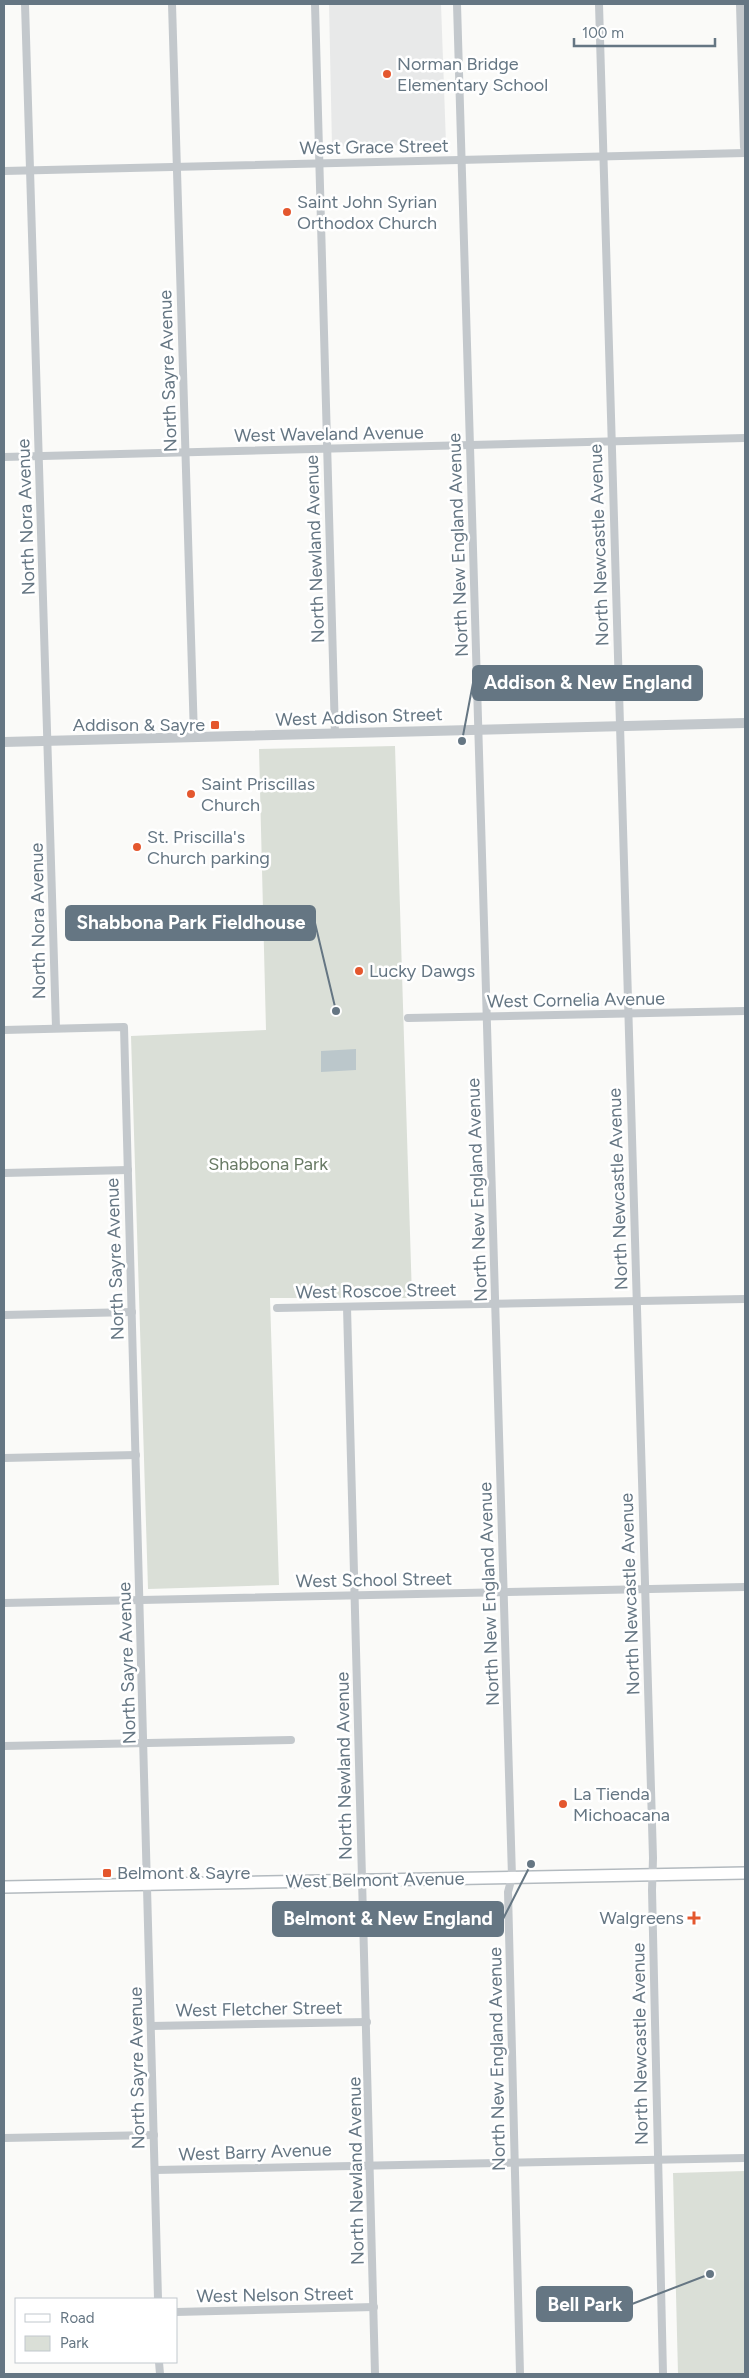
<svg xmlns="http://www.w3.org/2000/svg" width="749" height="2378" font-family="Figtree,sans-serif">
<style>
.built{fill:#e8e9e9}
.green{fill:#dadfd7}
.water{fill:#bbc7cb}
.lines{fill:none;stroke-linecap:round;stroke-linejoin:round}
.secondary-casing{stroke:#b3babf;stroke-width:14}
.minor{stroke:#c3c8cc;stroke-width:8}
.tertiary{stroke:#c3c8cc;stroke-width:10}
.secondary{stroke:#fff;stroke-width:11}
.poi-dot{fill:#e4572e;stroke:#fff;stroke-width:2}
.labels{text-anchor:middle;stroke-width:5;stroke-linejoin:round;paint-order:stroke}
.poi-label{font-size:18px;fill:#657683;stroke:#fff;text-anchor:start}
.street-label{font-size:18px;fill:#657683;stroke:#fff}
.park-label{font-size:18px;fill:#687a64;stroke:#fff}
.leader{fill:none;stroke:#657683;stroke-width:2}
.callout-dot{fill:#657683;stroke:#fff;stroke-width:2}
.callout{fill:#657683;stroke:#657683;stroke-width:2}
.callout-label{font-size:19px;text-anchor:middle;font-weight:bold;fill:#fff}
</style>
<rect width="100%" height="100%" fill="#fafaf8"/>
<path class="built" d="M329 4H441L446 144 332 147Z"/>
<g class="green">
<path d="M395 746 412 1298H270L279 1585 148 1589 131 1036 266 1030 259 749Z"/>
<path d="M745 2171V2374H678L673 2173Z"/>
</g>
<path class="water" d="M356 1049V1070L321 1072V1051Z"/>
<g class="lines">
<defs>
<path id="secondary" d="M4 1887 745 1873"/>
</defs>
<use href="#secondary" class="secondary-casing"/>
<g class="minor">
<path d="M25 4 56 1028"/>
<path d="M172 4 194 737"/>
<path d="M315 4 335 734"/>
<path d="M457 4 512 1877 508 1892 520 2374"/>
<path d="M599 4 653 1858 652 1890 663 2374"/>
<path d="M4 171 745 153"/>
<path d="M4 457 745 438"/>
<path d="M408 1018 745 1011"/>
<path d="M4 1030 124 1027 158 2299"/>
<path d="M4 1173 128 1170"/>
<path d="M347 1307 375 2374"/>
<path d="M277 1308 745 1299"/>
<path d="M4 1315 132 1312"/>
<path d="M4 1458 136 1455"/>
<path d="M4 1603 745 1587"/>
<path d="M4 1746 291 1740"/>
<path d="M151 2026 367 2022"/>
<path d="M4 2138 154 2135"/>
<path d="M155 2170 745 2158"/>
<path d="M176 2312 374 2307"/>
<path d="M159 2362 160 2374"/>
</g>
<g class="tertiary">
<path d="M741 4 745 147"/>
<path d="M4 742 745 723"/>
</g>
<use href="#secondary" class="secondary"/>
</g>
<g class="poi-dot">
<circle cx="387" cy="74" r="5"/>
<circle cx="287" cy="212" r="5"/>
<rect x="210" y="720" width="10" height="10" rx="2.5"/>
<circle cx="191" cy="794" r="5"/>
<circle cx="137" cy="847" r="5"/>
<circle cx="359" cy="971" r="5"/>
<circle cx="563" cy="1804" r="5"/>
<rect x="102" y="1868" width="10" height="10" rx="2.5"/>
<path d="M691.5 1910.5h5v5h5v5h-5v5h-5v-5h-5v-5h5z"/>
</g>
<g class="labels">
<g class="poi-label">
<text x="397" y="70">Norman Bridge<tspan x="397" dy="21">Elementary School</tspan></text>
<text x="297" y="208">Saint John Syrian<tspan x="297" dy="21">Orthodox Church</tspan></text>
<text x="205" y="731" text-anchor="end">Addison &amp; Sayre</text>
<text x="201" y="790">Saint Priscillas<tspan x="201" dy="21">Church</tspan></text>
<text x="147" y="843">St. Priscilla's<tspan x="147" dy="21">Church parking</tspan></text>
<text x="369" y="977">Lucky Dawgs</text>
<text x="573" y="1800">La Tienda<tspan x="573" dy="21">Michoacana</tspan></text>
<text x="117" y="1879">Belmont &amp; Sayre</text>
<text x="684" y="1924" text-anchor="end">Walgreens</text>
</g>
<g class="street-label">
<text transform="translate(374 147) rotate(-1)" y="6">West Grace Street</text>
<text transform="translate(168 371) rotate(-92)" y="6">North Sayre Avenue</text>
<text transform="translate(329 434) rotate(-1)" y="6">West Waveland Avenue</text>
<text transform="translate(26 517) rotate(-92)" y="6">North Nora Avenue</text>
<text transform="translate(458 545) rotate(-92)" y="6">North New England Avenue</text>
<text transform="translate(599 545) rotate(-92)" y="6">North Newcastle Avenue</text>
<text transform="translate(315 549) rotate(-92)" y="6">North Newland Avenue</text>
<text transform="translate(359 717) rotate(-2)" y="6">West Addison Street</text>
<text transform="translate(38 921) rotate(-91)" y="6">North Nora Avenue</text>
<text transform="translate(576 1000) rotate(-1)" y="6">West Cornelia Avenue</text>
<text transform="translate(618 1189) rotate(-92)" y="6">North Newcastle Avenue</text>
<text transform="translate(477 1190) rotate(-92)" y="6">North New England Avenue</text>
<text transform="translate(115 1259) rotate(-92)" y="6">North Sayre Avenue</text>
<text transform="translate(376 1291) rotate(-1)" y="6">West Roscoe Street</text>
<text transform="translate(374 1580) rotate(-1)" y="6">West School Street</text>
<text transform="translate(489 1594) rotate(-92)" y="6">North New England Avenue</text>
<text transform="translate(630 1594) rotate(-92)" y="6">North Newcastle Avenue</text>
<text transform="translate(127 1663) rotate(-92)" y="6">North Sayre Avenue</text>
<text transform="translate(344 1766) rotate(-91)" y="6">North Newland Avenue</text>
<text transform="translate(375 1880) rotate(-1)" y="6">West Belmont Avenue</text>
<text transform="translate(259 2009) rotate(-1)" y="6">West Fletcher Street</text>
<text transform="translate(640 2044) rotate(-91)" y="6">North Newcastle Avenue</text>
<text transform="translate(497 2059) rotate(-91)" y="6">North New England Avenue</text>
<text transform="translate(137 2068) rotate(-91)" y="6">North Sayre Avenue</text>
<text transform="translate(255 2152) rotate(-2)" y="6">West Barry Avenue</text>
<text transform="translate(356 2171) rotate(-91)" y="6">North Newland Avenue</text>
<text transform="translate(275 2295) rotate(-1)" y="6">West Nelson Street</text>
</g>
<g class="park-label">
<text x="268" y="1170">Shabbona Park</text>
</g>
</g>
<path class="leader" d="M462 741L473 683M336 1011L315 923M531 1864L503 1919M710 2274L632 2304"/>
<g class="callout-dot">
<circle cx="462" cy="741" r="5"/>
<circle cx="336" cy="1011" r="5"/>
<circle cx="531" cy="1864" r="5"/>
<circle cx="710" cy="2274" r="5"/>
</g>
<g class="callout">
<rect x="473" y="666" width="229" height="34" rx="5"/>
<rect x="66" y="906" width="249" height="34" rx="5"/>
<rect x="273" y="1902" width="230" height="34" rx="5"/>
<rect x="537" y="2287" width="95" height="34" rx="5"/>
</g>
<g class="callout-label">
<text x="588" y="689">Addison &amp; New England</text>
<text x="191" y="929">Shabbona Park Fieldhouse</text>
<text x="388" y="1925">Belmont &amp; New England</text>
<text x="585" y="2311">Bell Park</text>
</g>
<rect width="749" height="2378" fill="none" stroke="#657683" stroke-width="10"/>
<rect x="15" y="2298" width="162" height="65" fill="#ffffff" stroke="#c1c8cd"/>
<rect x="25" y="2314" width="25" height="8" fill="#ffffff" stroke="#c1c8cd"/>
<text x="60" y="2323" font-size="15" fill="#657683">Road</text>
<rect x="25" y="2336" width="25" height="15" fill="#dadfd7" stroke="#c1c8cd"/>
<text x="60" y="2348" font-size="15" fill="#657683">Park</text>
<path d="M574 38v8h141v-8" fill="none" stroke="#657683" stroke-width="2.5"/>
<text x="582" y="38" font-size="15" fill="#657683" stroke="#ffffff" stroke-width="4" paint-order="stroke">100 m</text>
</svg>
